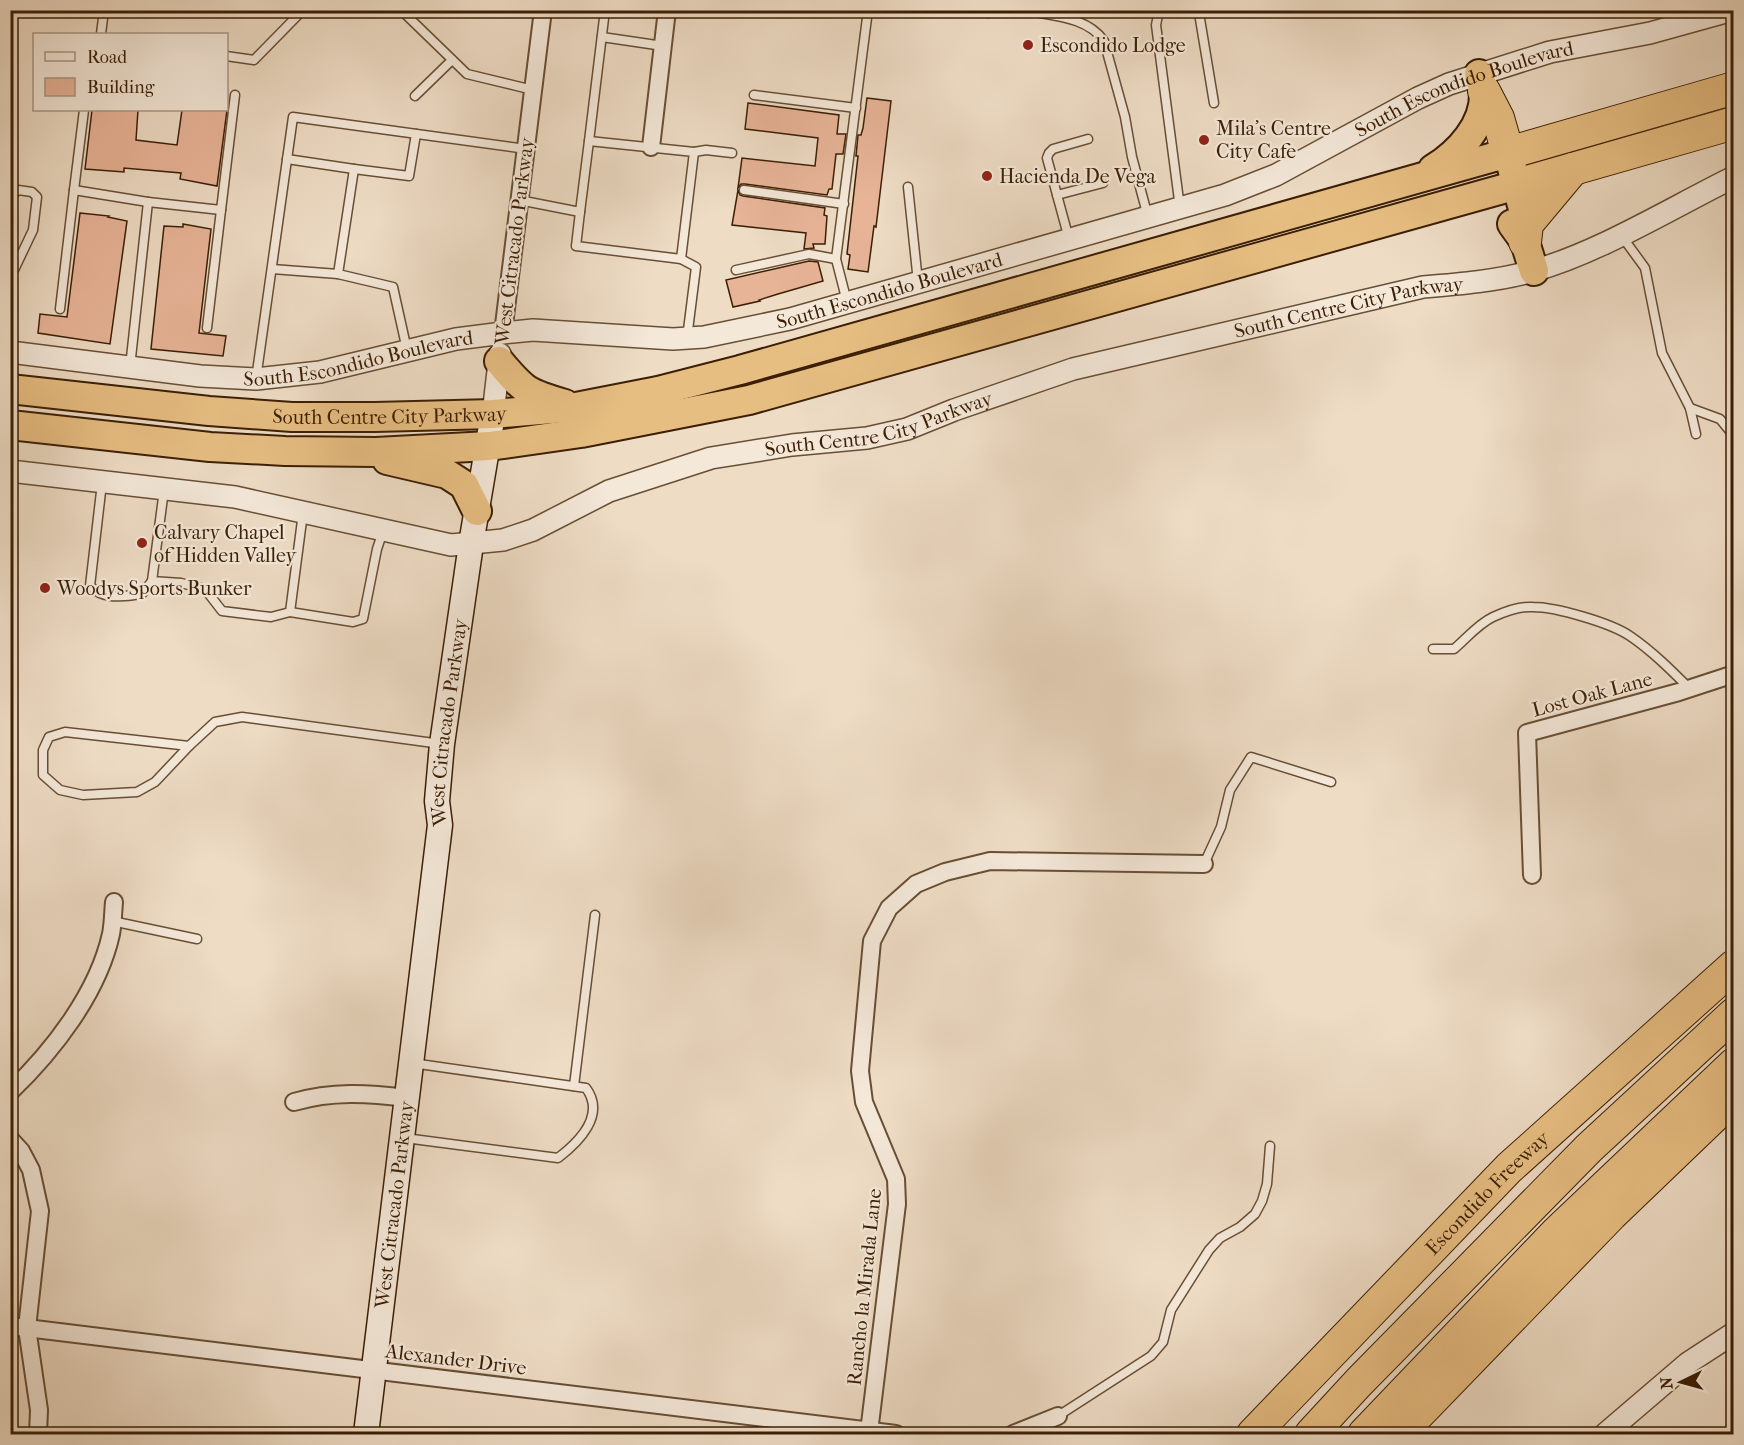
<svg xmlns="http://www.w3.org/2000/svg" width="1744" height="1445" font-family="'IM FELL French Canon',serif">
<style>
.building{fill:#e8b498;stroke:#3b1e04;stroke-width:1.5}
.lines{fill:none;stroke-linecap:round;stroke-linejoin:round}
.service-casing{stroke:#684e34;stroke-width:11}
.minor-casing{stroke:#684e34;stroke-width:20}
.tertiary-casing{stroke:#684e34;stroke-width:24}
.secondary-casing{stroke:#3b1e04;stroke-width:27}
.trunk-casing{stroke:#3b1e04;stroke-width:32}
.motorway-casing{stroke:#3b1e04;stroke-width:34}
.service{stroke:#f4e8d9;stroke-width:8}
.minor{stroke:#f4e8d9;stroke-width:16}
.tertiary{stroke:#f4e8d9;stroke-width:21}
.secondary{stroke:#f4e8d9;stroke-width:24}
.trunk{stroke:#e7be82;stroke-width:28}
.motorway{stroke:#e7be82;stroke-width:32}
.poi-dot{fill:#8f2418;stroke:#f4e8d9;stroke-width:2}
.labels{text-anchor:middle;stroke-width:4.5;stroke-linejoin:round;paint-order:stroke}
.poi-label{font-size:20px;fill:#3b1e04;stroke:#f4e8d9;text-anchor:start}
.street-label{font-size:20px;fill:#3b1e04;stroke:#f4e8d9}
</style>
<rect width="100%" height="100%" fill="#eedcc5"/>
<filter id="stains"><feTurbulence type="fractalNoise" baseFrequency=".00333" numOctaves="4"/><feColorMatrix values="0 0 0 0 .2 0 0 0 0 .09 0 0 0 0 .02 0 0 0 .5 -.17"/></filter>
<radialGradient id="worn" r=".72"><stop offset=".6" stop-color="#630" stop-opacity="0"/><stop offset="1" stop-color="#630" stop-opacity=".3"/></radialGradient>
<g class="building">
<path d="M867 98 891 101 876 227 874 226 868 272 848 269 850 255 847 254 858 156H856L858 135H861L863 128Z"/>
<path d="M748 103 839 115 837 134H846L843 154H836L832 189H829L827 195 745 184H741L738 188 742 158 815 166 818 138 745 129Z"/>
<path d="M92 110H138L136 140 177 145 182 110H227L217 186 180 179 181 173 124 168V172L85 169Z"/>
<path d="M738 190 740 195 743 196 825 208 824 215 827 216 825 244H813L814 248 804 249 806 233 732 225Z"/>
<path d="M80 213 109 216 108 217 127 221 110 344 38 333 40 314 67 317Z"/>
<path d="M183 224 211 229 199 333 226 336 223 356 151 349 164 226 183 227Z"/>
<path d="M809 261 818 262 823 281 778 294 759 300 760 301 733 307 726 280Z"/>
</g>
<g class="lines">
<defs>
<g id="service">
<path d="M401 10 467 74 533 90"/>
<path d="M846 10 868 13"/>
<path d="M1024 10C1051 16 1087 16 1104 41L1125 117 1132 157 1148 217"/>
<path d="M1159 10 1156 25 1180 208"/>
<path d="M1201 10 1200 19 1214 103"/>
<path d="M988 13 997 10"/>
<path d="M101 34 104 10"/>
<path d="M602 37 663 46"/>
<path d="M226 56 254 60 303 10"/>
<path d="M754 95 856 108"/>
<path d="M415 96 452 60"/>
<path d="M589 141 605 10"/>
<path d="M694 152 706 150 732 153"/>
<path d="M287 159 354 169"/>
<path d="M908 187 918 282"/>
<path d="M74 190 84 110"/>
<path d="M744 190 844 204"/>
<path d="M1057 195 1103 183"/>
<path d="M10 197 18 190 32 192 37 197 33 230 14 270 10 273"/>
<path d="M519 200 580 212 589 141 694 152 681 259"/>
<path d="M148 202 221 210 235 95"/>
<path d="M580 212 576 246 681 259 696 267 687 338"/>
<path d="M1621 235 1645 268 1662 353 1690 408 1696 434"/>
<path d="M1069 239 1047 158 1049 153 1053 149 1088 139"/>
<path d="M272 269 338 274"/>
<path d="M736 270 809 254 836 259"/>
<path d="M847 302 836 259 868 10"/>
<path d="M60 309 74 190 148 202 130 367"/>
<path d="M207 328 221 210"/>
<path d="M407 350 393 287 338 274 354 169 409 176 416 134"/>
<path d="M256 379 293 117 526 149"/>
<path d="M1690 408 1720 419 1729 430"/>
<path d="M102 483 90 586C105 601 123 596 142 594L152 581"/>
<path d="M164 490 152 581 181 583 205 589 222 611 271 617 290 612 303 513"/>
<path d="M290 612 353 622 363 619 377 549 383 531"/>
<path d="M1433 649H1454C1467 638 1478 624 1493 617 1506 611 1520 606 1533 607 1556 607 1611 623 1630 636 1652 651 1671 670 1689 688"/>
<path d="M65 732 189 746 155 782 137 792 83 795 60 790 43 775V750L49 737Z"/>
<path d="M189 746 215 722 242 717 441 744"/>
<path d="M1204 864 1221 827 1230 790 1251 757 1331 782"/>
<path d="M112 921 197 939"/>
<path d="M574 1086 595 915"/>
<path d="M405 1138 558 1158C579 1142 606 1115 586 1088L412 1063"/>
<path d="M1058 1416 1151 1356 1163 1342 1171 1310 1209 1250 1220 1238 1240 1227 1255 1214 1262 1201 1267 1184 1270 1146"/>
</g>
<g id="minor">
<path d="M651 147 667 10"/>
<path d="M503 333 543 10"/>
<path d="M1532 875 1527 733 1679 692 1734 674"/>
<path d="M10 1092C53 1051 98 993 111 934 113 924 113 913 114 902"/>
<path d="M294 1102C332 1091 368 1093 406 1098"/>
<path d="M10 1139 21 1151 31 1170 40 1211 27 1328 39 1410 38 1434"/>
<path d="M10 1326 896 1434"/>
<path d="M869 1432 897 1204 896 1179 864 1102 860 1071 872 941 889 908 916 884 945 872 990 861 1204 864"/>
<path d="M1013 1434 1058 1416"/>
</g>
<g id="tertiary">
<path id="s1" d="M10 352 200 376 256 379 320 372 456 339 503 333 533 330 673 339 704 337 790 319 1225 195 1276 175 1418 98 1449 84 1550 52 1650 33 1733 10"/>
<path d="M493 414 500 354"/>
<path id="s2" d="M10 471 235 497 451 545 503 540 533 530 609 491 711 458 792 445 867 438 907 429 954 410 1073 369 1423 287C1460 284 1497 281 1533 271 1600 252 1671 208 1734 177"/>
<path d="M1605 1434 1688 1363 1734 1333"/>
</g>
<g id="secondary">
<path id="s3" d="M366 1434 440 825 437 801 442 744 471 544 493 414"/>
</g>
<g id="trunk">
<path d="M1433 169C1459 153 1485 125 1484 93 1483 87 1480 80 1479 74"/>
<path d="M1512 224 1525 242 1534 271"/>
<path d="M499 361C524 391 527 393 565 404"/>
<path id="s4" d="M10 389 209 411 292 417H375L493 414 576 407 658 391 740 370 1508 153 1527 224"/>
<path d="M10 425 210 447 285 451 376 452 489 446 581 433 749 400 1517 185"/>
<path d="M387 460 447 474 464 485 477 511"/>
</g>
<g id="motorway">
<path d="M1484 91 1498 118 1508 153 1734 88"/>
<path d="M1517 185 1734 123"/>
<path d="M1525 242 1527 224 1573 169"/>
<path id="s5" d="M1253 1434 1509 1168 1734 966"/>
<path d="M1311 1434 1359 1382 1589 1148 1734 1014"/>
<path d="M1364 1434 1557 1232 1734 1064"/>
<path d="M1399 1434 1611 1215 1734 1097"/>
</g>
</defs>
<use href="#service" class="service-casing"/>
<use href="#minor" class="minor-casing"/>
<use href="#tertiary" class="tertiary-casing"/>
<use href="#secondary" class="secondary-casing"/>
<use href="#trunk" class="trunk-casing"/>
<use href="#motorway" class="motorway-casing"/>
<use href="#service" class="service"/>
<use href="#minor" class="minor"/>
<use href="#tertiary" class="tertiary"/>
<use href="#secondary" class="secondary"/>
<use href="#trunk" class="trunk"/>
<use href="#motorway" class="motorway"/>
</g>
<g class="poi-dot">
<circle cx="1028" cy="45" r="6"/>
<circle cx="1204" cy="140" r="6"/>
<circle cx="987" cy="176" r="6"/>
<circle cx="142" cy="543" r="6"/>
<circle cx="45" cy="588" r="6"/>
</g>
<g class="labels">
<g class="poi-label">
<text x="1040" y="52">Escondido Lodge</text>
<text x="1216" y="135">Mila's Centre<tspan x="1216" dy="23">City Cafe</tspan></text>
<text x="999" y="183">Hacienda De Vega</text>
<text x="154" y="539">Calvary Chapel<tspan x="154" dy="23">of Hidden Valley</tspan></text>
<text x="57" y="595">Woodys Sports Bunker</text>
</g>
<g class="street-label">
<text dy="7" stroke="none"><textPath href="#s1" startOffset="1504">South Escondido Boulevard</textPath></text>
<text transform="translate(514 241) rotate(-83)" y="7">West Citracado Parkway</text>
<text dy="7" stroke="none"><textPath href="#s1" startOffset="892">South Escondido Boulevard</textPath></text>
<text dy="7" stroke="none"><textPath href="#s2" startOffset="1382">South Centre City Parkway</textPath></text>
<text dy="7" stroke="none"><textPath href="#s1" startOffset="352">South Escondido Boulevard</textPath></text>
<text dy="7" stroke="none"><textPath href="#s4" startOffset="381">South Centre City Parkway</textPath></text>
<text dy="7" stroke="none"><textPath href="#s2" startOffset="896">South Centre City Parkway</textPath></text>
<text transform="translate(1592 694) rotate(-15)" y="7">Lost Oak Lane</text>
<text dy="7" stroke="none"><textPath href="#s3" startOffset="717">West Citracado Parkway</textPath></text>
<text dy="7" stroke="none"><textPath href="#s5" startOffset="336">Escondido Freeway</textPath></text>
<text dy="7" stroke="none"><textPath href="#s3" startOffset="231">West Citracado Parkway</textPath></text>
<text transform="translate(864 1287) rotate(-84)" y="7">Rancho la Mirada Lane</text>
<text transform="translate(456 1359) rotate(7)" y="7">Alexander Drive</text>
</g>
</g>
<rect width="1744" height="1445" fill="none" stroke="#eedcc5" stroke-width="36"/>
<rect x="12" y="12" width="1720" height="1421" fill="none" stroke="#3b1e04" stroke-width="3"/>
<rect x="18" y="18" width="1708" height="1409" fill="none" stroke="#3b1e04" stroke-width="1.5"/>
<rect x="33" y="33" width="195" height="78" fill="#f4e8d9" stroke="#aa9784" stroke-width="1.5"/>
<rect x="45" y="52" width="30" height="9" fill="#f4e8d9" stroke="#aa9784" stroke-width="1.5"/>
<text x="87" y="63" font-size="18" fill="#3b1e04">Road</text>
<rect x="45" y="78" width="30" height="18" fill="#e8b498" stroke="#aa9784" stroke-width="1.5"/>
<text x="87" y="93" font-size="18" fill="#3b1e04">Building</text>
<g transform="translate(1681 1382) rotate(265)" stroke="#f4e8d9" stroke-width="4.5" paint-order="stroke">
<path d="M0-4.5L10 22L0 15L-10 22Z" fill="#3b1e04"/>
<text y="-9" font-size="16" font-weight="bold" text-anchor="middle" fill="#3b1e04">N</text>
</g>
<rect width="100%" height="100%" filter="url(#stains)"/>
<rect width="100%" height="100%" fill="url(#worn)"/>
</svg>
